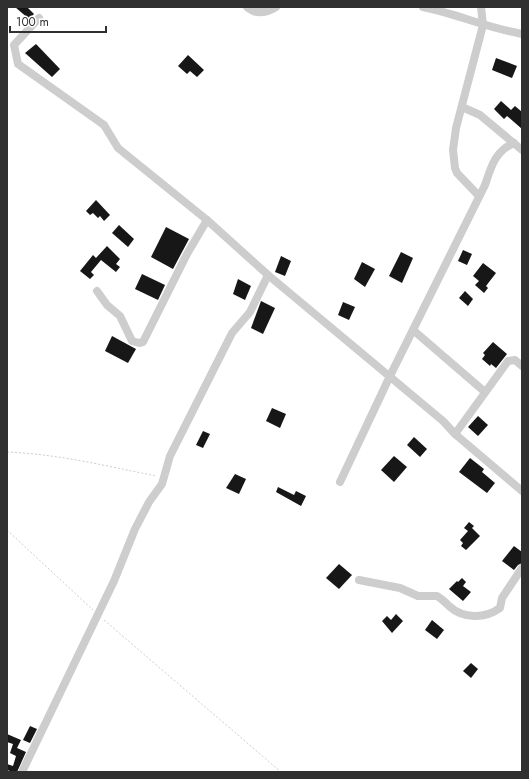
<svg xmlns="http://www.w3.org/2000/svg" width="529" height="779" font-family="Jost,sans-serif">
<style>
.building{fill:#171717}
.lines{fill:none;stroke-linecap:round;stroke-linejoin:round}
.path{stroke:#cdcdcd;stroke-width:1;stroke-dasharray:2 2;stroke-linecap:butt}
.minor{stroke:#cdcdcd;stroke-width:8}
</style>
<rect width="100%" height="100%" fill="#fff"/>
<g class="building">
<path d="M15 7H27L34 14 29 19Z"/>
<path d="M36 44 60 69 52 77 25 53Z"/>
<path d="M188 55 204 70 197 77 190 71 187 74 178 66Z"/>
<path d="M496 58 517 66 512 78 492 70Z"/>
<path d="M501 101 511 110 515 106 522 112V129L507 116 504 119 494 109Z"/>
<path d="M96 200 110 215 104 221 100 216 98 218 93 213 90 215 86 211Z"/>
<path d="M119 225 134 239 128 247 112 233Z"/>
<path d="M166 227 189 239 173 269 151 257Z"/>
<path d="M107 246 120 259 116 264 120 267 116 272 101 260 91 272 94 275 90 279 80 271 93 255 96 258Z"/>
<path d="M463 250 472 254 467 265 458 261Z"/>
<path d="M401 252 413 258 402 283 389 276Z"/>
<path d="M281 256 291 261 285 276 275 272Z"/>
<path d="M362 262 375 269 365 287 354 279Z"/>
<path d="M483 263 496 273 486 286 488 288 484 293 475 285 479 281 473 276Z"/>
<path d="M142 274 165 285 158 300 135 289Z"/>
<path d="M238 279 251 286 245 300 233 294Z"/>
<path d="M465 291 473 299 468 306 459 298Z"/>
<path d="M261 301 275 308 263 334 251 328Z"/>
<path d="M343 302 355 307 349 320 338 315Z"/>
<path d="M112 336 136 349 128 363 105 351Z"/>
<path d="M493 342 507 354 496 368 491 364 490 366 482 359 485 355 483 353Z"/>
<path d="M272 408 286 414 280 428 266 421Z"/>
<path d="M478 416 488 425 478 436 468 427Z"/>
<path d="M203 431 210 434 203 448 196 445Z"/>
<path d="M414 437 427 449 420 457 407 445Z"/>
<path d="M394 456 407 467 394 482 381 470Z"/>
<path d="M470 458 484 469 482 472 495 483 487 493 459 472Z"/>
<path d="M235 474 246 479 239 494 226 488Z"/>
<path d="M278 487 294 495 296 491 306 496 301 506 276 492Z"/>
<path d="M469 522 474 526 472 528 480 536 466 550 461 546 463 543 460 540 468 531 464 528Z"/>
<path d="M514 546 522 552V563L518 565 514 570 502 561Z"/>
<path d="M339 564 352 575 339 589 326 578Z"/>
<path d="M462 578 466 582 463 586 471 592 463 601 449 589 457 581 458 582Z"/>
<path d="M396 614 403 621 392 633 382 621 387 616 391 620Z"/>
<path d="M432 620 444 630 437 639 425 630Z"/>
<path d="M471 663 478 669 471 678 463 671Z"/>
<path d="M30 726 37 729 30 743 23 740Z"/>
<path d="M7 734 21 740 17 748 26 752 17 772H9L10 771 7 770V764L13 766 16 756 10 753 13 744 7 742Z"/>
</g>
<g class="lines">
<g class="path">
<path d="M7 452C57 454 107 466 156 476"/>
<path d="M7 530 93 610"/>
<path d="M104 620 281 772"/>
</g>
<g class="minor">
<path d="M247 7C256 15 266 13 276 7"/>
<path d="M423 7C457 14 488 28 522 34"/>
<path d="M39 18 14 45 18 64 104 125 118 148 207 220 268 275 443 421 455 434 522 491"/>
<path d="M462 107 480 115 522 150"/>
<path d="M478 195 457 173 455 168 453 150 456 128 483 25 481 7"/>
<path d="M97 291 107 305 120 316 132 341 139 343 143 342 187 254 207 220"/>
<path d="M413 330 485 392"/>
<path d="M455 434 508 361 515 360 522 366"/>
<path d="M340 482 390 376 485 185C491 167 495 151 514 143"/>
<path d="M359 580 400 588 418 596H437C442 599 445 602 449 606 463 619 485 619 500 608L502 598 522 568"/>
<path d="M22 772 114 581 135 529 149 502 162 484 170 456 232 333 250 312 268 275"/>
</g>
</g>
<rect width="529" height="779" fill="none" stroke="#303030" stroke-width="16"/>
<path d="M10 26v6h96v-6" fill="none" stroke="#303030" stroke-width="2"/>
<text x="16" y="26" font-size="12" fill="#303030" stroke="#ffffff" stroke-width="3" paint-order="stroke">100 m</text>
</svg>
